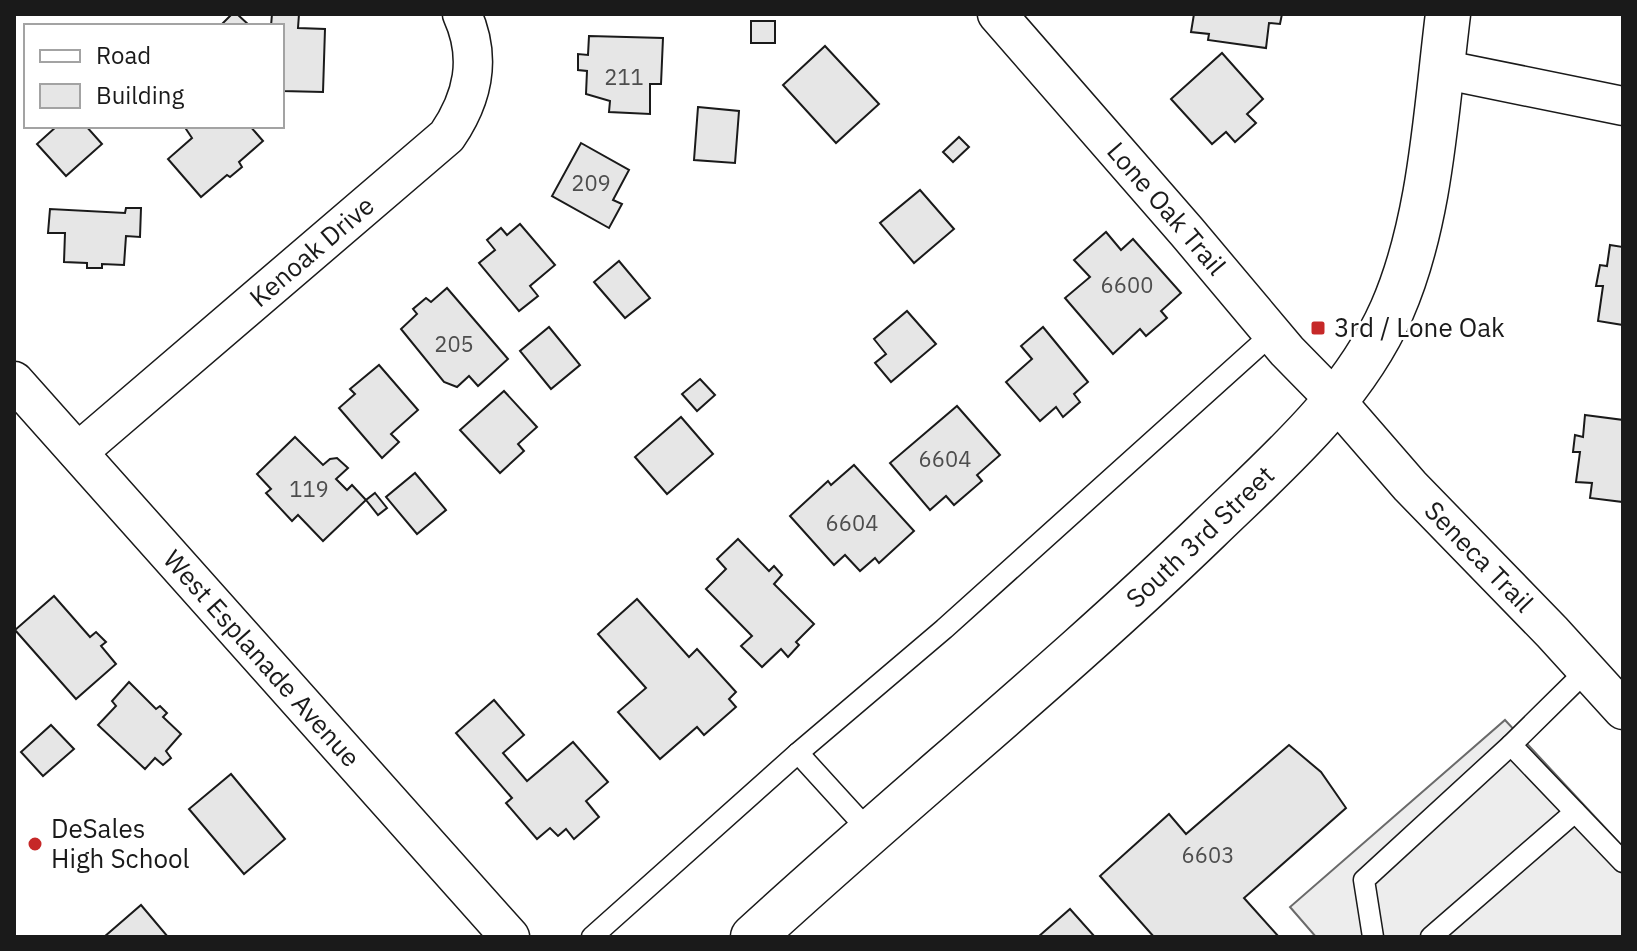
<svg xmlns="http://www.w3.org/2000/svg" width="1637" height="951" font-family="'IBM Plex Sans',sans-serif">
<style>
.parking{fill:#ededed;stroke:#6a6a6a;stroke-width:2}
.building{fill:#e6e6e6;stroke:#1a1a1a;stroke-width:2}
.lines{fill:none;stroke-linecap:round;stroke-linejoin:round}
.lane-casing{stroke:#1a1a1a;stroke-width:23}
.street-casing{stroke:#1a1a1a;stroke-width:41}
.secondary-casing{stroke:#1a1a1a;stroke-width:47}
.lane{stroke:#fff;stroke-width:20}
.street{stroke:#fff;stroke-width:38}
.secondary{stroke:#fff;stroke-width:44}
.poi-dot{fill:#c62828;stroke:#fff;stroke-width:3}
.labels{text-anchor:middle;stroke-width:6;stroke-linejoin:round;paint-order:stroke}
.number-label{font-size:22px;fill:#4d4d4d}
.street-label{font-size:26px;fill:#1a1a1a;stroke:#fff}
.poi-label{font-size:26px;fill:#1a1a1a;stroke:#fff;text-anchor:start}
</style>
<rect width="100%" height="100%" fill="#fff"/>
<path class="parking" d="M1505 720 1623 847V937H1316L1290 907Z"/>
<g class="building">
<path d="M232 14H237L250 26H220Z"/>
<path d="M272 14H299L298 28 325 29 323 92 282 91V26H271Z"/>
<path d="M1194 14H1282L1280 24 1269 23 1266 48 1208 40 1209 34 1191 32Z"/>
<rect x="751" y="21" width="24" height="22"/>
<path d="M589 36 663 38 661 84H650V114L609 112 610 101 586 94 587 71 578 70V54L588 55Z"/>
<path d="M825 46 879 104 836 143 783 85Z"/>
<path d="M1222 53 1263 99 1247 114 1256 123 1235 142 1226 132 1212 144 1171 99Z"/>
<path d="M698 107 739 111 735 163 694 160Z"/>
<path d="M57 126H86L102 144 66 176 37 144Z"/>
<path d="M184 126H250L263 141 239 162 242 167 230 177 227 175 201 197 168 159 192 138Z"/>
<path d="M959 137 969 147 953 162 943 152Z"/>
<path d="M581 143 629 170 613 200 622 204 609 228 552 196Z"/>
<path d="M920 190 954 229 914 263 880 223Z"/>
<path d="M126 208H141L140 237 126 236 124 265 102 264V268H87V263L64 262 65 233H48L50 209 125 213Z"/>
<path d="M520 224 555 265 530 286 538 296 519 311 479 263 495 250 487 240 501 228 507 235Z"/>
<path d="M1106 232 1121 250 1133 239 1181 293 1161 311 1167 318 1146 336 1140 329 1113 354 1065 298 1090 277 1074 260Z"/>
<path d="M1610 245 1623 247V325L1598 321 1603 286H1596L1600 265 1607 266Z"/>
<path d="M619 261 650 298 625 318 594 282Z"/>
<path d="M447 288 508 359 478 386 469 376 457 387 444 382 401 329 417 314 413 309 426 298 431 302Z"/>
<path d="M907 311 936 344 891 382 875 363 886 354 874 339Z"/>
<path d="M549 327 580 365 551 389 520 351Z"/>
<path d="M1043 327 1088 382 1074 394 1080 402 1063 417 1056 407 1040 421 1006 382 1032 359 1021 346Z"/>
<path d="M379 365 418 410 391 434 399 442 382 458 339 408 355 394 350 389Z"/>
<path d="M700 379 715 395 697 411 682 394Z"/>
<path d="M504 391 537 427 518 444 524 451 500 473 460 430Z"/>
<path d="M957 406 1000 455 977 475 982 481 954 505 946 496 930 510 890 463Z"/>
<path d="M1585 415 1623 420V502L1590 498 1592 483 1576 482 1580 452H1573L1575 435 1583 437Z"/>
<path d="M681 417 713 454 667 494 635 457Z"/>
<path d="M295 437 323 465 330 459 337 458 348 468 336 479 347 490 352 485 366 500 323 541 298 515 292 521 266 493 271 489 257 474Z"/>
<path d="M854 465 914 531 879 563 875 558 860 571 845 555 834 565 790 516 828 481 831 485Z"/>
<path d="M415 473 446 510 417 534 386 497Z"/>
<path d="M375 493 387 508 378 515 366 500Z"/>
<path d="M738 539 769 571 774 566 782 575 774 584 814 624 796 642 799 645 788 657 781 649 762 667 741 646 752 636 706 589 726 569 717 559Z"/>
<path d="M54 596 90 637 96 632 106 642 101 646 116 664 76 699 15 630Z"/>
<path d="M637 599 689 657 697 649 736 692 729 699 736 707 704 735 697 727 660 759 618 712 646 688 598 634Z"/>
<path d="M129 682 156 709 160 706 167 713 163 717 181 734 166 751 171 758 163 765 155 758 145 769 98 725 116 706 112 701Z"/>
<path d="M494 700 524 735 503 753 527 781 573 742 608 782 586 801 599 817 574 839 566 829 558 836 550 828 537 839 506 803 512 798 456 733Z"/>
<path d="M51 725 74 749 43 776 21 752Z"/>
<path d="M1289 745 1321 772 1346 808 1244 898 1279 937H1154L1100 876 1169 814 1186 834Z"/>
<path d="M231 774 285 839 244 874 189 809Z"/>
<path d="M141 905 168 937H104Z"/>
<path d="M1070 909 1095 937H1038Z"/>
</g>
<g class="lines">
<defs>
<g id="lane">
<path d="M1587 670 1511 745 1623 862"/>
<path d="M798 753 870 832"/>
<path d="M592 937 798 753 944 629 1273 333"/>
<path d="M1373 937 1364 880 1511 745"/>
<path d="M1431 937 1575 812"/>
</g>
<g id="street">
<path id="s1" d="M997 14 1187 232 1287 351 1337 402 1410 486 1552 632 1623 710"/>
<path d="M1441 69 1623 106"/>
<path id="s2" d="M14 381 510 937"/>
<path id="s3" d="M78 452 447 136C473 98 482 58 462 14"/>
</g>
<g id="secondary">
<path id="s4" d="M753 937C903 799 1061 672 1208 530 1277 463 1352 400 1392 310 1431 221 1436 110 1448 14"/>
</g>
</defs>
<use href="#lane" class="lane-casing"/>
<use href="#street" class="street-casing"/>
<use href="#secondary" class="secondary-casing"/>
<use href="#lane" class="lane"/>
<use href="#street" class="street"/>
<use href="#secondary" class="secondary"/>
</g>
<g class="poi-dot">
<rect x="1310" y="320" width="16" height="16" rx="4"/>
<circle cx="35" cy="844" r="8"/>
</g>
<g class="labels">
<g class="number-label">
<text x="624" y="85">211</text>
<text x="591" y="191">209</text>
<text x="1127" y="293">6600</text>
<text x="454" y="352">205</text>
<text x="945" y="467">6604</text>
<text x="309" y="497">119</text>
<text x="852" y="531">6604</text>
<text x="1208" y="863">6603</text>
</g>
<g class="street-label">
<text dy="9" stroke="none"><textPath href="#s1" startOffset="258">Lone Oak Trail</textPath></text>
<text dy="9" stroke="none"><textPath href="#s3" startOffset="308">Kenoak Drive</textPath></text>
<text dy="9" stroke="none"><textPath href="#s4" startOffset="600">South 3rd Street</textPath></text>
<text dy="9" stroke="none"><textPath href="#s1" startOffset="726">Seneca Trail</textPath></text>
<text dy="9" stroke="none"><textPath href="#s2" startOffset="372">West Esplanade Avenue</textPath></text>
</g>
<g class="poi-label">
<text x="1334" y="337">3rd / Lone Oak</text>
<text x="51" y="838">DeSales<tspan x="51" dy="30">High School</tspan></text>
</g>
</g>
<rect width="1637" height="951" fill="none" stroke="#1a1a1a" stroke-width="32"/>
<rect x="24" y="24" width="260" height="104" fill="#ffffff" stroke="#a3a3a3" stroke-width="2"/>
<rect x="40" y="50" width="40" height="12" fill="#ffffff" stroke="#a3a3a3" stroke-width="2"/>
<text x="96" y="64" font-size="24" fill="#1a1a1a">Road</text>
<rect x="40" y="84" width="40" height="24" fill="#e6e6e6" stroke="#a3a3a3" stroke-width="2"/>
<text x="96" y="104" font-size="24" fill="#1a1a1a">Building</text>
</svg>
